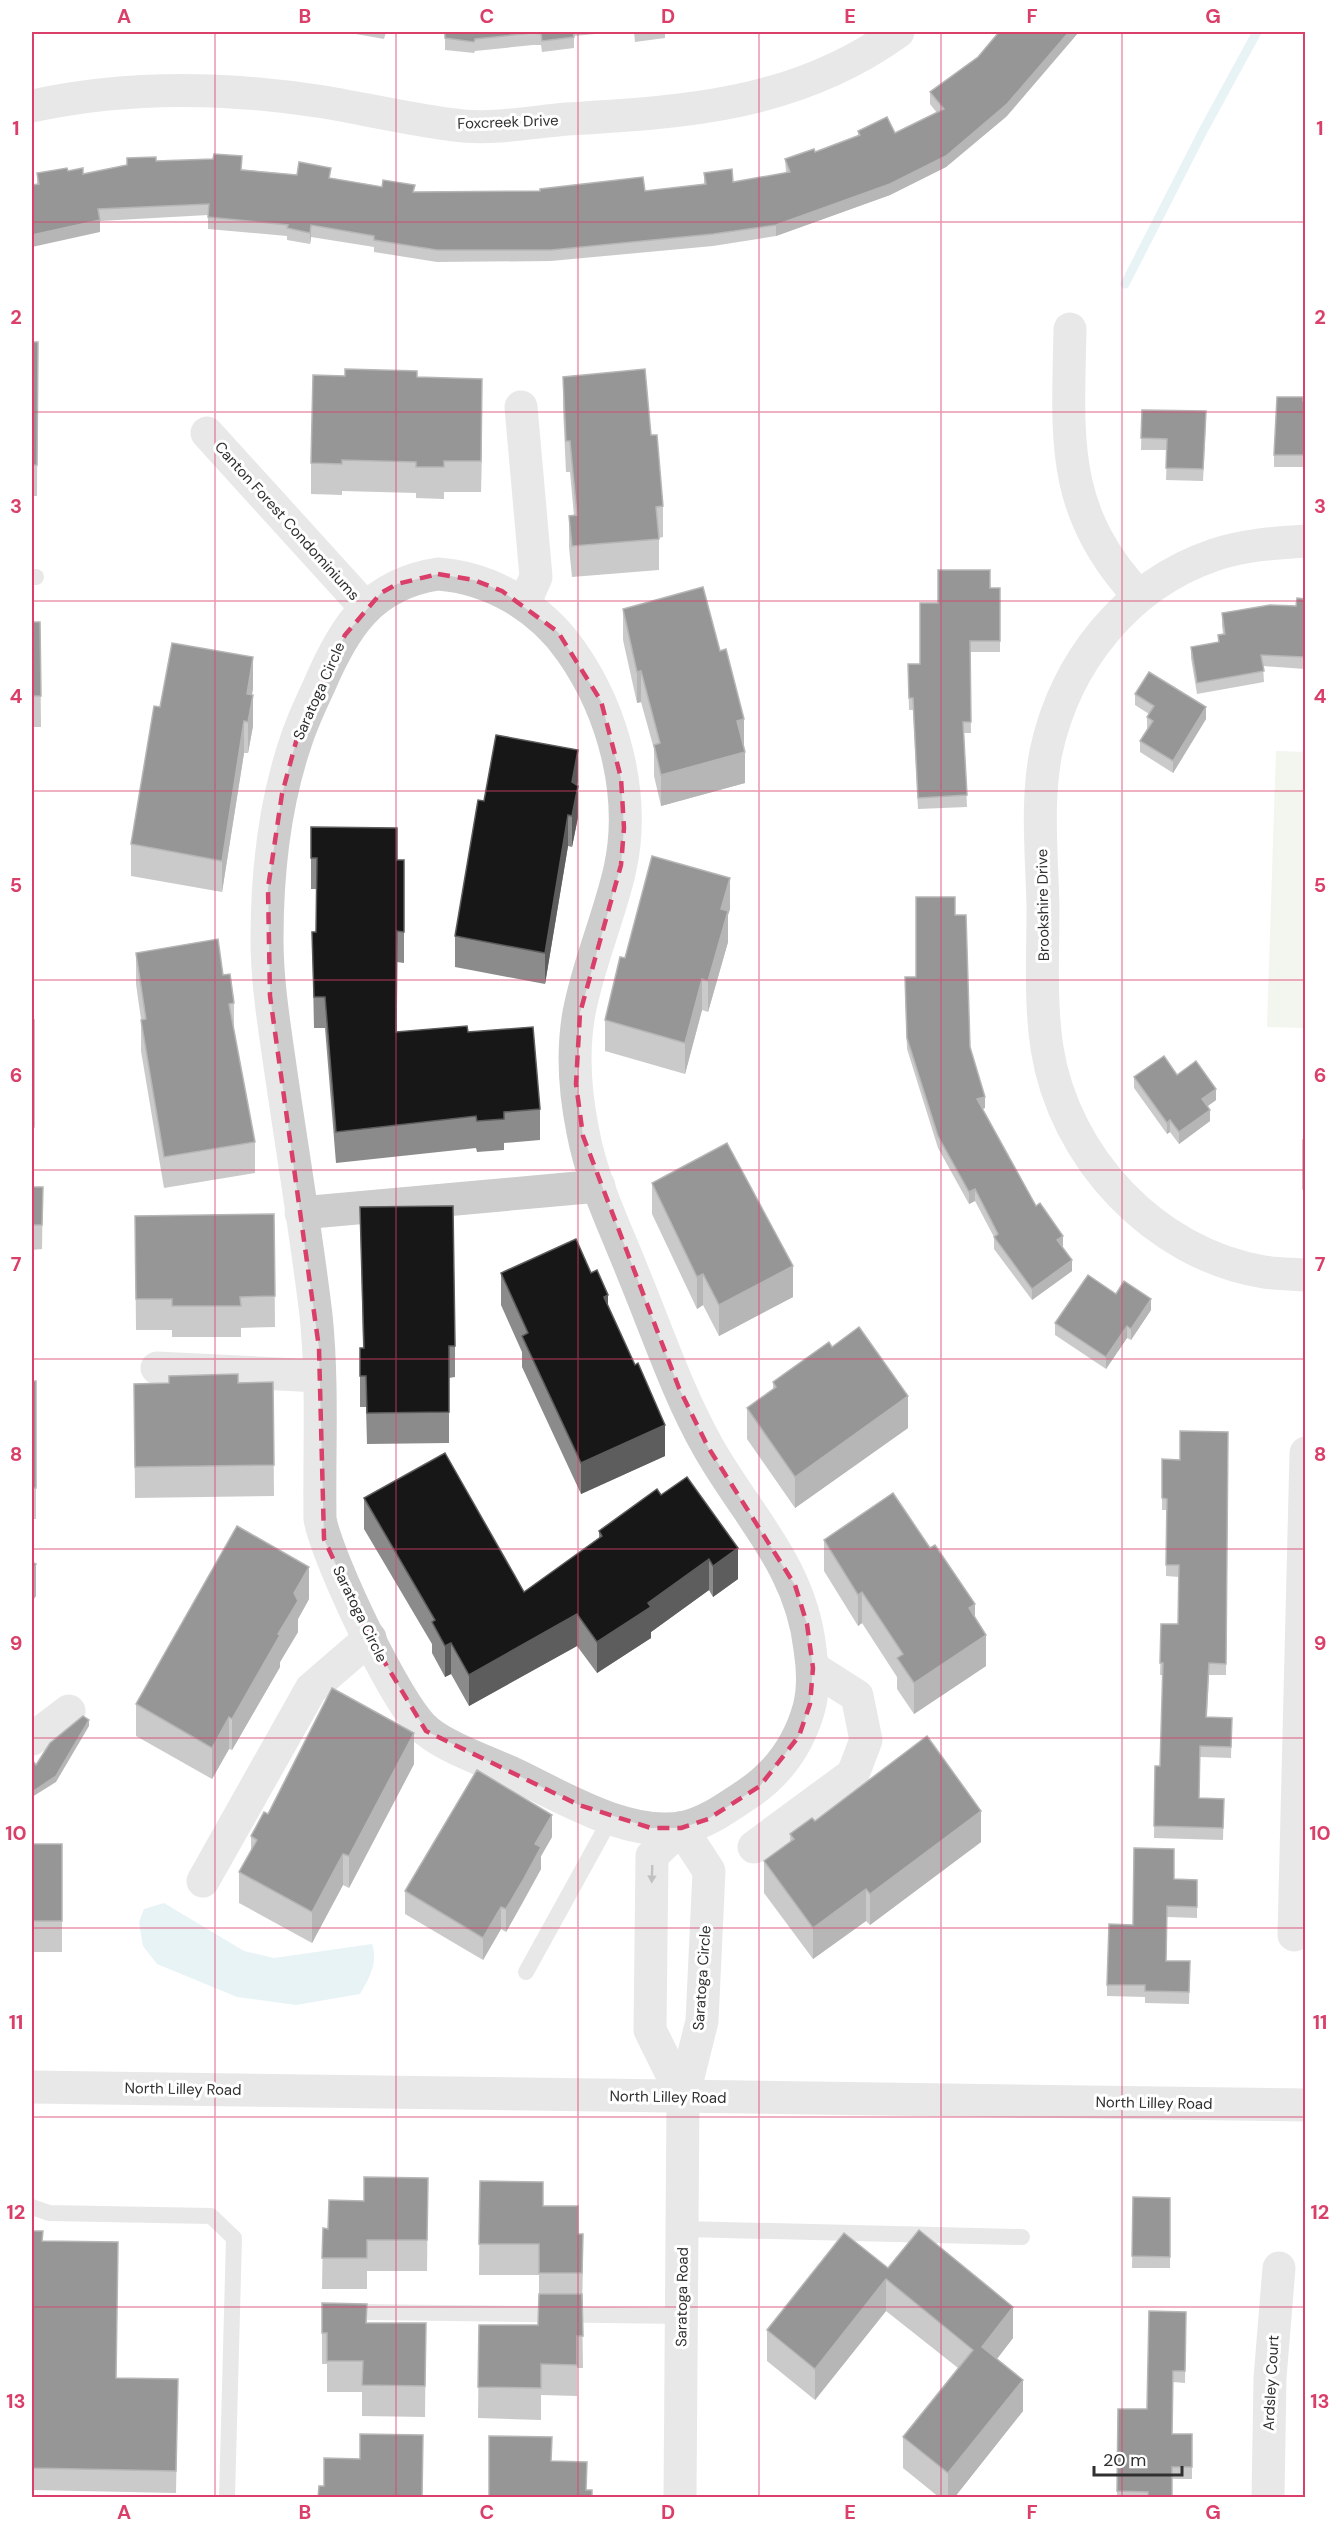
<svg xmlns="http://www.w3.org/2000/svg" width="1337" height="2529" font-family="'DM Sans',sans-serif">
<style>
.green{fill:#e5e8dc}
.water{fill:#cce4ea}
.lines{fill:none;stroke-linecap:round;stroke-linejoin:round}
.stream{stroke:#cce4ea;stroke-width:9}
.service{stroke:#cdcdcd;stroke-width:16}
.minor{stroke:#cdcdcd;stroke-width:33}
.tertiary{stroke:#cdcdcd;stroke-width:33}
.wall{fill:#8b8b8b}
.shaded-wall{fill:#5d5d5d}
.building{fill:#171717;stroke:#5d5d5d;stroke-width:1.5}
.oneway{fill:#777}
.marked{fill:none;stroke:#d93f69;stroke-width:4.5;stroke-dasharray:12 8;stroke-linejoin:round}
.grid{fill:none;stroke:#d93f69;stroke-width:1.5;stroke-opacity:0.55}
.labels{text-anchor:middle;stroke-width:6;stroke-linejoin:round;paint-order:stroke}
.street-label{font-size:15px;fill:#303030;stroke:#fff}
.neatline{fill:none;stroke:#d93f69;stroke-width:2}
.grid-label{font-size:20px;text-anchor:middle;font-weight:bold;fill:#d93f69}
</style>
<rect width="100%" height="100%" fill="#fff"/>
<path class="green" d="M1276 751 1305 752V1028L1267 1027Z"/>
<path class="water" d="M164 1903 244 1951 274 1958 372 1944C378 1963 370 1977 360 1994L296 2005 237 1997 157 1964 143 1946 139 1922 144 1909Z"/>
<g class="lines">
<path class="stream" d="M1125 284 1204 129 1257 32"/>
<g class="service">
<path d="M32 577H36"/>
<path d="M526 1972 611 1818"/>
<path d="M32 2207 49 2213 211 2216 234 2238 227 2498"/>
<path d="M683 2229 1022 2237"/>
<path d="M367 2312 681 2316"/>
</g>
<g class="minor">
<path d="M32 106C127 85 228 87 324 102 371 110 416 121 463 126 496 129 533 122 567 119 687 112 797 105 898 32"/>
<path d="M1070 329C1068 437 1059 511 1139 596"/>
<path d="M521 407 536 577 524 604"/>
<path d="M207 433 366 608"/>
<path d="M1306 541C1274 543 1243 545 1214 555 1126 585 1065 663 1046 752 1036 802 1042 857 1043 908 1043 954 1040 1002 1047 1048 1064 1157 1154 1254 1264 1272 1277 1274 1292 1274 1306 1275"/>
<path d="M438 574C492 578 541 608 571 651 614 712 636 796 620 869 609 918 588 964 579 1013 572 1052 575 1093 583 1132 592 1181 615 1227 633 1273 657 1331 677 1392 708 1447 747 1516 801 1566 810 1649 813 1668 814 1689 809 1708 799 1744 778 1774 746 1795 727 1807 708 1822 685 1827 631 1839 564 1798 516 1775 491 1763 447 1748 427 1731 397 1707 327 1558 320 1519 319 1451 323 1382 316 1315 306 1232 292 1149 280 1066 274 1024 267 982 267 939 267 873 275 801 297 738 303 720 311 703 319 686 344 627 371 584 438 574Z"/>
<path d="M301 1213 599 1186"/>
<path d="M157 1368 319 1376"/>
<path d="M32 1739 69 1711"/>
<path d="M681 1828 652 1856 650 2030 683 2097"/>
<path d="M754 1847 853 1774 866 1740 857 1696 813 1668"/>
<path d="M203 1881 311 1689 370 1638"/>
<path d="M1294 1935 1306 1453"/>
<path d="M680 2498 683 2097 702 2021 709 1871 681 1828"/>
<path d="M1268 2498 1270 2378 1279 2268"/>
</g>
<path class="tertiary" d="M32 2087 1306 2105"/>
</g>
<g class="wall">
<path d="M356 32H386L384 39 356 34Z"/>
<path d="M426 32H616L574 36V48L542 52 541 45H533L475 51 474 53 445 50V34Z"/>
<path d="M634 32H665V38L635 42Z"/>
<path d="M930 92 1007 116 946 167 890 195 776 236 713 246 551 261 437 262 374 252V247L311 237 310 244 287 240V236L208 229V215L100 221V232L37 184V173L68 171 83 174 156 161 331 178 415 192 645 191 704 184V173L733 182 786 173 785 159 815 152 858 136V131L895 133 937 113 930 104Z"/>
<path d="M32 342H38L37 496H32Z"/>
<path d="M417 377 482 410 481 492H444V499L416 498V493L342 491V495L311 494V463Z"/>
<path d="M563 377 651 435 663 506V537L659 538V570L572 577 569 547V516H574L570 472H566L563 408Z"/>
<path d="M1303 401H1305V467H1274V455Z"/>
<path d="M1142 410 1206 423 1203 481 1166 480 1167 450H1141Z"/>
<path d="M990 588H1000V652H970L971 733H964L967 807 918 809 913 710H909L908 664H920L938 603Z"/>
<path d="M1305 599V669L1263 666 1264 682 1197 694 1191 658V647L1218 642V635L1223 634 1222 625V613L1296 606Z"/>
<path d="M623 609 744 747 745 783 661 806 654 776V749L641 702 637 703 623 640Z"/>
<path d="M32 622H40L41 727H32Z"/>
<path d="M253 688 252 695 253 726 248 753H244L222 892 131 876V844L160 707Z"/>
<path d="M1135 694 1206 719 1173 773 1140 752V741L1147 729V717L1149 714 1135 705Z"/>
<path d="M578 781 577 786 578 817 572 847 568 846 545 984 455 967V936L484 801Z"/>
<path d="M311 827 397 860 404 891V963L397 962V1032H468L540 1109V1140L504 1143V1150L477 1152 476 1148 336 1163 325 1028H314L312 932H316L317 889H311Z"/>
<path d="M730 909 728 915V942L708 1012 702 1010 685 1074 605 1051V1020Z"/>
<path d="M955 915 970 1047 985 1108 983 1109 1036 1206 1063 1247 1072 1271 1032 1300 994 1249V1237L975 1201 969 1204 938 1148 907 1049 905 989 916 977Z"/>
<path d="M136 953 223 975 234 1003V1029L255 1142V1173L164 1188 141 1051V1019L136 984Z"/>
<rect x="32" y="1020" width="2" height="132"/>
<path d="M1177 1075 1216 1100 1208 1106 1210 1121 1179 1144 1170 1132 1167 1134 1134 1088V1077Z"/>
<rect x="1303" y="1140" width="2" height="61"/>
<path d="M652 1183 793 1297 719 1336 703 1305 697 1309 652 1214Z"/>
<path d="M32 1187H43L42 1249 32 1250Z"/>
<path d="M360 1207 455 1346V1377L449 1378V1443L367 1444 366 1407H360V1348H363Z"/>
<path d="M274 1214 275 1327 241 1328V1337H172V1330H136L135 1216Z"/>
<path d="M501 1273H591L608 1306 665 1456 581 1494 522 1367V1352L501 1305Z"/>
<path d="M1116 1294 1151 1310 1131 1340 1127 1338 1106 1369 1055 1335V1323Z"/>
<path d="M832 1347 908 1428 795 1508 747 1439V1408L773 1389V1382Z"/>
<rect x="32" y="1381" width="4" height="138"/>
<path d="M273 1382 274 1496 135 1498 134 1384Z"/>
<path d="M1228 1432 1226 1675H1209L1207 1717 1232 1718 1231 1758 1200 1757 1199 1798 1224 1799 1223 1840 1154 1838 1155 1766H1160L1163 1675H1160L1161 1624H1178L1179 1577 1166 1576 1167 1510H1162V1459L1180 1460Z"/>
<path d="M661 1495 738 1579 713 1597 709 1590 651 1632V1638L597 1673 577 1646 469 1706 451 1674 445 1677 432 1653V1644L364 1529V1498L524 1592 599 1539V1531Z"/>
<path d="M824 1540 986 1666 914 1714 897 1689V1677L862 1623 858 1626 824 1571Z"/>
<path d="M309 1599 298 1619V1632L280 1662V1667L232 1750 229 1749 212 1779 136 1736V1704Z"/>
<path d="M414 1764 349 1888 343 1885 312 1943 239 1903V1872L251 1851V1836L268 1814Z"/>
<path d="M815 1821 981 1842 870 1925 866 1921 813 1959 764 1893V1861L790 1842V1834Z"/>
<path d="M552 1837 541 1856V1869L522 1904 506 1932 501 1929 483 1960 405 1914V1891Z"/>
<rect x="32" y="1844" width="30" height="108"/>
<path d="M1174 1879 1197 1880V1918L1167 1917 1166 1961H1190L1189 2004 1145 2003V1997L1107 1996V1985L1133 1925Z"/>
<path d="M428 2178 427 2271H367V2289H322L323 2228 328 2229 364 2201Z"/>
<path d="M480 2181 543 2206 578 2234 583 2265 582 2304 583 2368H577V2396L541 2395V2420L478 2418 479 2325H538L539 2295V2275H479Z"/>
<path d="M1133 2197 1170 2198V2268H1132Z"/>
<path d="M32 2231 43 2241 116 2378 178 2379 176 2493 32 2490Z"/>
<path d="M888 2268 1013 2338 997 2359 1023 2411 954 2498H940L903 2468V2437L958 2368 886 2311 815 2400 767 2361V2330Z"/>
<path d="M322 2303 367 2323H426L425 2417 362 2416V2392H327V2364H322Z"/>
<path d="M1186 2312 1185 2383 1173 2382 1172 2434H1192V2479H1172V2498H1117L1118 2409H1147Z"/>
</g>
<g class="shaded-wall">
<path d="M1069 32H1079L1007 116 946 167 890 195 776 236V225Z"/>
<path d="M100 220V232L32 247V235Z"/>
<path d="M311 225V237L310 244V233Z"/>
<path d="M482 379V410L481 492V461Z"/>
<path d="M253 657V688L247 722V694Z"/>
<path d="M641 671V702L637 703V672Z"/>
<path d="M253 695V726L248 753V722Z"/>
<path d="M1206 707V719L1173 773V761Z"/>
<path d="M744 719V750L737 721Z"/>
<path d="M244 721V753L222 892V861Z"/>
<path d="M578 750V781L572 813V782Z"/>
<path d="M745 752V783L661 806V775Z"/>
<path d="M578 786V817L572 847V816Z"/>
<path d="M568 815V846L545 984V953Z"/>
<path d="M730 878V909L728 915V942L708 1012V981L721 909Z"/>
<path d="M702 979V1010L685 1074V1043Z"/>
<path d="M1216 1089V1100L1202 1110V1099Z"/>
<path d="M985 1097V1108L977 1110V1099Z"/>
<path d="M1210 1110V1121L1179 1144V1132Z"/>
<path d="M1170 1120V1132L1167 1134V1123Z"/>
<path d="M975 1189V1201L969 1204V1192Z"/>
<path d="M1063 1236V1247L1057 1240Z"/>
<path d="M1072 1260V1271L1032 1300V1289Z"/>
<path d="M793 1266V1297L719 1336V1305Z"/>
<path d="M703 1274V1305L697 1309V1277Z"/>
<path d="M608 1295V1326L604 1297Z"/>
<path d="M1151 1299V1310L1131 1340V1329Z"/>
<path d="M1127 1326V1338L1106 1369V1357Z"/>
<path d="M908 1396V1428L795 1508V1477Z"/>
<path d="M665 1425V1456L581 1494V1463Z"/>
<path d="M738 1548V1579L713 1597V1566Z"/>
<path d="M709 1559V1590L651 1632V1638L597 1673V1642L648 1603Z"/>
<path d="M36 1564V1596L32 1602V1571Z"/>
<path d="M309 1567V1599L298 1619V1632L280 1662V1667L232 1750V1719L278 1634 294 1593Z"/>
<path d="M862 1592V1623L858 1626V1595Z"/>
<path d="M975 1604V1635L969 1608Z"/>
<path d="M577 1614V1646L469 1706V1675Z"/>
<path d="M986 1635V1666L914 1714V1683Z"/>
<path d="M451 1643V1674L445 1677V1646Z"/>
<path d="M229 1717V1749L212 1779V1748Z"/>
<path d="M89 1720V1726L56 1782 32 1797V1792Z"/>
<path d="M414 1733V1764L349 1888V1856Z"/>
<path d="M981 1811V1842L870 1925V1894Z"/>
<path d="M552 1815V1837L541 1856V1869L506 1932V1909L535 1844Z"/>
<path d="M343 1854V1885L312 1943V1912Z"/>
<path d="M866 1889V1921L813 1959V1928Z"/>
<path d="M501 1907V1929L483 1960V1938Z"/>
<path d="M886 2279V2311L815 2400V2369Z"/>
<path d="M1013 2307V2338L982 2378V2347Z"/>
<path d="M1023 2380V2411L954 2498H948V2473Z"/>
</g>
<g class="building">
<path d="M445 32H573L574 37 542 41 541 34 533 33 475 39 474 42 445 38Z"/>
<path d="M999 32H1069L1007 104 946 156 890 184 776 225 713 234 551 250H437L374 240V236L311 225 310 233 287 228 288 225 208 217 209 204 98 209 100 220 32 235V185L39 184 37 173 67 168 68 171 83 168V174L127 165V158L156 157V161L213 159 214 154 242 156 241 170 297 175 299 162 331 168 329 178 382 187 383 180 415 185 413 192 540 191V189L643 177 645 191 706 184 704 173 732 169 733 182 790 172 785 159 814 149 815 152 860 135 858 131 887 117 895 133 944 109 930 92 978 57Z"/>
<path d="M32 342H38L37 465H32Z"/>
<path d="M345 369 417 371V377L482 379 481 461H444V467H416V462L342 460V464L311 463 313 375 345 376Z"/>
<path d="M645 369 651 435H657L663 506 656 507 659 539 572 546 569 516 577 515 570 441H566L563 377Z"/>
<path d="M1277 397H1303V401H1305V455H1274Z"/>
<path d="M1142 410 1206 411 1203 469 1166 468 1167 439 1141 438Z"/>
<path d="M938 570H990V588H1000V641H970L971 722H963L967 795 918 798 913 698H909L908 664H920V603H938Z"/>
<path d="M703 587 720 651 726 649 744 719 737 721 745 752 661 775 654 745 660 743 641 671 637 672 623 609Z"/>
<path d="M1297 598 1305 599V657L1261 655 1264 671 1197 683 1191 647 1219 642 1218 635 1225 634 1222 613 1270 605 1296 606Z"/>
<path d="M32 622H40L41 696H32Z"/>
<path d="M172 643 253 657 247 694 253 695 248 722 244 721 222 861 131 844 154 706 160 707Z"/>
<path d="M1149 672 1206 707 1173 761 1140 741 1153 721 1147 717 1154 706 1135 694Z"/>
<path d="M496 735 578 750 572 782 578 786 572 816 568 815 545 953 455 936 478 800 484 801Z"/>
<path d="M311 827 397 828V860H404V932L397 931 396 1032 467 1026 468 1032 533 1027 540 1109 504 1112V1119L477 1121 476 1116 336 1132 325 997H314L312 932H316L317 858H311Z"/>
<path d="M652 856 730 878 721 909 728 911 708 981 702 979 685 1043 605 1020 620 957 625 958Z"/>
<path d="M916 897H955V915H966L970 1047 985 1097 977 1099 1036 1206 1040 1203 1063 1236 1057 1240 1072 1260 1032 1289 994 1237 998 1234 975 1189 969 1192 938 1136 907 1038 905 977H916Z"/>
<path d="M218 939 223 975 230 974 234 1003 229 1004 255 1142 164 1157 141 1020 146 1019 136 953Z"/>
<rect x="32" y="1020" width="2" height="107"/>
<path d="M1164 1056 1177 1075 1196 1061 1216 1089 1202 1099 1210 1110 1179 1132 1170 1120 1167 1123 1134 1077Z"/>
<rect x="1303" y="1140" width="2" height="49"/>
<path d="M727 1143 793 1266 719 1305 703 1274 697 1277 652 1183Z"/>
<path d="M32 1187H43L42 1225H32Z"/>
<path d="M453 1206 455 1346H449V1412L367 1413 366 1376H360V1348H364L360 1207Z"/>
<path d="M274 1214 275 1296 240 1297 241 1306H172V1299H136L135 1216Z"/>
<path d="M576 1239 591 1273 597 1270 608 1295 604 1297 635 1365 638 1363 665 1425 581 1463 522 1336 528 1333 501 1273Z"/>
<path d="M1088 1275 1116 1294 1124 1281 1151 1299 1131 1329 1127 1326 1106 1357 1055 1323Z"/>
<path d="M859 1327 908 1396 795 1477 747 1408 776 1387 773 1382 829 1342 832 1347Z"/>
<path d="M238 1374V1383L273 1382 274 1465 135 1467 134 1384 169 1383V1376Z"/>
<rect x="32" y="1381" width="4" height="107"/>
<path d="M1180 1431 1228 1432 1226 1664 1209 1663 1206 1717 1232 1718 1231 1747 1200 1746 1199 1798 1224 1799 1223 1828 1154 1826 1155 1766H1160L1163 1663H1160L1161 1624H1178L1179 1565H1166L1167 1499 1162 1498V1459L1180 1460Z"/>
<path d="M445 1453 524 1592 602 1536 599 1531 657 1489 661 1495 687 1477 738 1548 713 1566 709 1559 648 1603 651 1607 597 1642 577 1614 469 1675 451 1643 445 1646 432 1622 435 1620 364 1498Z"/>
<path d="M893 1493 930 1548 935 1545 975 1604 969 1608 986 1635 914 1683 897 1658 903 1654 862 1592 858 1595 824 1540Z"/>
<path d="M237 1526 309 1567 294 1593 298 1601 278 1634 280 1635 232 1719 229 1717 212 1748 136 1704Z"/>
<path d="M32 1562 36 1564 32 1571Z"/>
<path d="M332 1688 414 1733 349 1856 343 1854 312 1912 239 1872 257 1840 251 1836 264 1812 268 1814Z"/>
<path d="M83 1716 89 1720 56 1776 32 1792V1760L36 1765 50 1743Z"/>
<path d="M927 1736 981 1811 870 1894 866 1889 813 1928 764 1861 794 1839 790 1834 812 1818 815 1821Z"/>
<path d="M477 1770 552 1815 535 1844 541 1847 522 1882 506 1909 501 1907 483 1938 405 1891Z"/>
<rect x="32" y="1844" width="30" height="77"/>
<path d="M1134 1848 1174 1849V1879L1197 1880V1907L1167 1906 1166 1961H1190L1189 1992 1145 1991V1985H1107L1109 1924 1133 1925Z"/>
<path d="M364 2177 428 2178 427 2240H367V2258H322L323 2228 328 2229 329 2200 364 2201Z"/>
<path d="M480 2181 543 2182V2206H578V2234H583L582 2273H539V2244H479Z"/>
<path d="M1133 2197 1170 2198V2257L1132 2256Z"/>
<path d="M919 2230 1013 2307 982 2347 1023 2380 948 2473 903 2437 973 2350 886 2279 815 2369 767 2330 844 2233 888 2268Z"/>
<path d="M32 2231H43L42 2241 118 2242 116 2378 178 2379 176 2471 32 2468Z"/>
<path d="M539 2294H582L583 2336H577V2365L541 2364V2388L478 2387 479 2325H538Z"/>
<path d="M322 2303 367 2304 366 2323H426L425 2386 362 2385 363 2361H327V2333H322Z"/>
<path d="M1149 2311 1186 2312 1185 2371H1173L1172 2434H1192V2467H1172V2498H1148V2492L1117 2491 1118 2409H1147Z"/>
<path d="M360 2434 423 2435 422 2498H318L319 2486H324V2458L360 2459Z"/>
<path d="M489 2436 552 2437 551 2461 587 2462 586 2490H592V2498H489Z"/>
</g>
<defs><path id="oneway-solid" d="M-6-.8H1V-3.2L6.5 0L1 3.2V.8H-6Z" transform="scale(1.5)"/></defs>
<use class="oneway" href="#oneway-solid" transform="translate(652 1874) rotate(92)"/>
<path d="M0 0H1337V2529H0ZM438 574 474 580 502 591 558 632 601 701 621 778 624 828 621 865 580 1013 576 1084 583 1136 679 1388 708 1447 795 1585 807 1624 813 1668 810 1704 799 1736 760 1786 708 1819 681 1828H651L579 1805 426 1731 370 1638 324 1539 319 1348 270 996 268 888 282 794 297 738 345 635 381 593 397 584Z" fill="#fff" fill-opacity=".55" fill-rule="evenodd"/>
<path class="marked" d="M438 574 474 580 502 591 558 632 601 701 621 778 624 828 621 865 580 1013 576 1084 583 1136 679 1388 708 1447 795 1585 807 1624 813 1668 810 1704 799 1736 760 1786 708 1819 681 1828H651L579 1805 426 1731 370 1638 324 1539 319 1348 270 996 268 888 282 794 297 738 345 635 381 593 397 584Z"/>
<path class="grid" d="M215 32V2498M396 32V2498M578 32V2498M759 32V2498M941 32V2498M1122 32V2498M32 222H1306M32 412H1306M32 601H1306M32 791H1306M32 980H1306M32 1170H1306M32 1359H1306M32 1549H1306M32 1738H1306M32 1928H1306M32 2117H1306M32 2307H1306"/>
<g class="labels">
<g class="street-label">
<text transform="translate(508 122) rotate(-2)" y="5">Foxcreek Drive</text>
<text transform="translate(287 521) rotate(48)" y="5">Canton Forest Condominiums</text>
<text transform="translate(319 691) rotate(-66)" y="5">Saratoga Circle</text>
<text transform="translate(1043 905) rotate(-91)" y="5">Brookshire Drive</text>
<text transform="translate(360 1614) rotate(64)" y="5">Saratoga Circle</text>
<text transform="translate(702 1978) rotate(-86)" y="5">Saratoga Circle</text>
<text transform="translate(183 2089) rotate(1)" y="5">North Lilley Road</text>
<text transform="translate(668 2097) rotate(1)" y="5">North Lilley Road</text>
<text transform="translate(1154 2103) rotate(1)" y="5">North Lilley Road</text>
<text transform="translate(682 2297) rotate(-89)" y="5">Saratoga Road</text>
<text transform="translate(1271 2383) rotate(-87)" y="5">Ardsley Court</text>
</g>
</g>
<rect width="1337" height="2529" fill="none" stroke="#ffffff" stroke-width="66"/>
<path d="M1094 2466v9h88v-9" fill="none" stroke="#303030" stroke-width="3"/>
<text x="1103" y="2466" font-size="18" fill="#303030" stroke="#ffffff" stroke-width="4.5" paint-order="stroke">20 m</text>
<rect x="33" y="33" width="1271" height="2463" class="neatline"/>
<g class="grid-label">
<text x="124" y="23">A</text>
<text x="305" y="23">B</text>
<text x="487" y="23">C</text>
<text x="668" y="23">D</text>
<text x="850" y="23">E</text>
<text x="1032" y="23">F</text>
<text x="1213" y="23">G</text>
<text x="16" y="135">1</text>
<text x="1320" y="135">1</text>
<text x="16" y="324">2</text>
<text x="1320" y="324">2</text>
<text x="16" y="513">3</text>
<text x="1320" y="513">3</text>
<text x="16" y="703">4</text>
<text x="1320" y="703">4</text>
<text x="16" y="892">5</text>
<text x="1320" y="892">5</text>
<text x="16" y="1082">6</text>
<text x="1320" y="1082">6</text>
<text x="16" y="1271">7</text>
<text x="1320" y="1271">7</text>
<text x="16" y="1461">8</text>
<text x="1320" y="1461">8</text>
<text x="16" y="1650">9</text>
<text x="1320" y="1650">9</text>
<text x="16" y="1840">10</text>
<text x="1320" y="1840">10</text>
<text x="16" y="2029">11</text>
<text x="1320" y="2029">11</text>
<text x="16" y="2219">12</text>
<text x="1320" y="2219">12</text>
<text x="16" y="2408">13</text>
<text x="1320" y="2408">13</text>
<text x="124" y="2519">A</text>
<text x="305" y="2519">B</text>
<text x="487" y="2519">C</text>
<text x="668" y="2519">D</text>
<text x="850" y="2519">E</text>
<text x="1032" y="2519">F</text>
<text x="1213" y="2519">G</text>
</g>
</svg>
